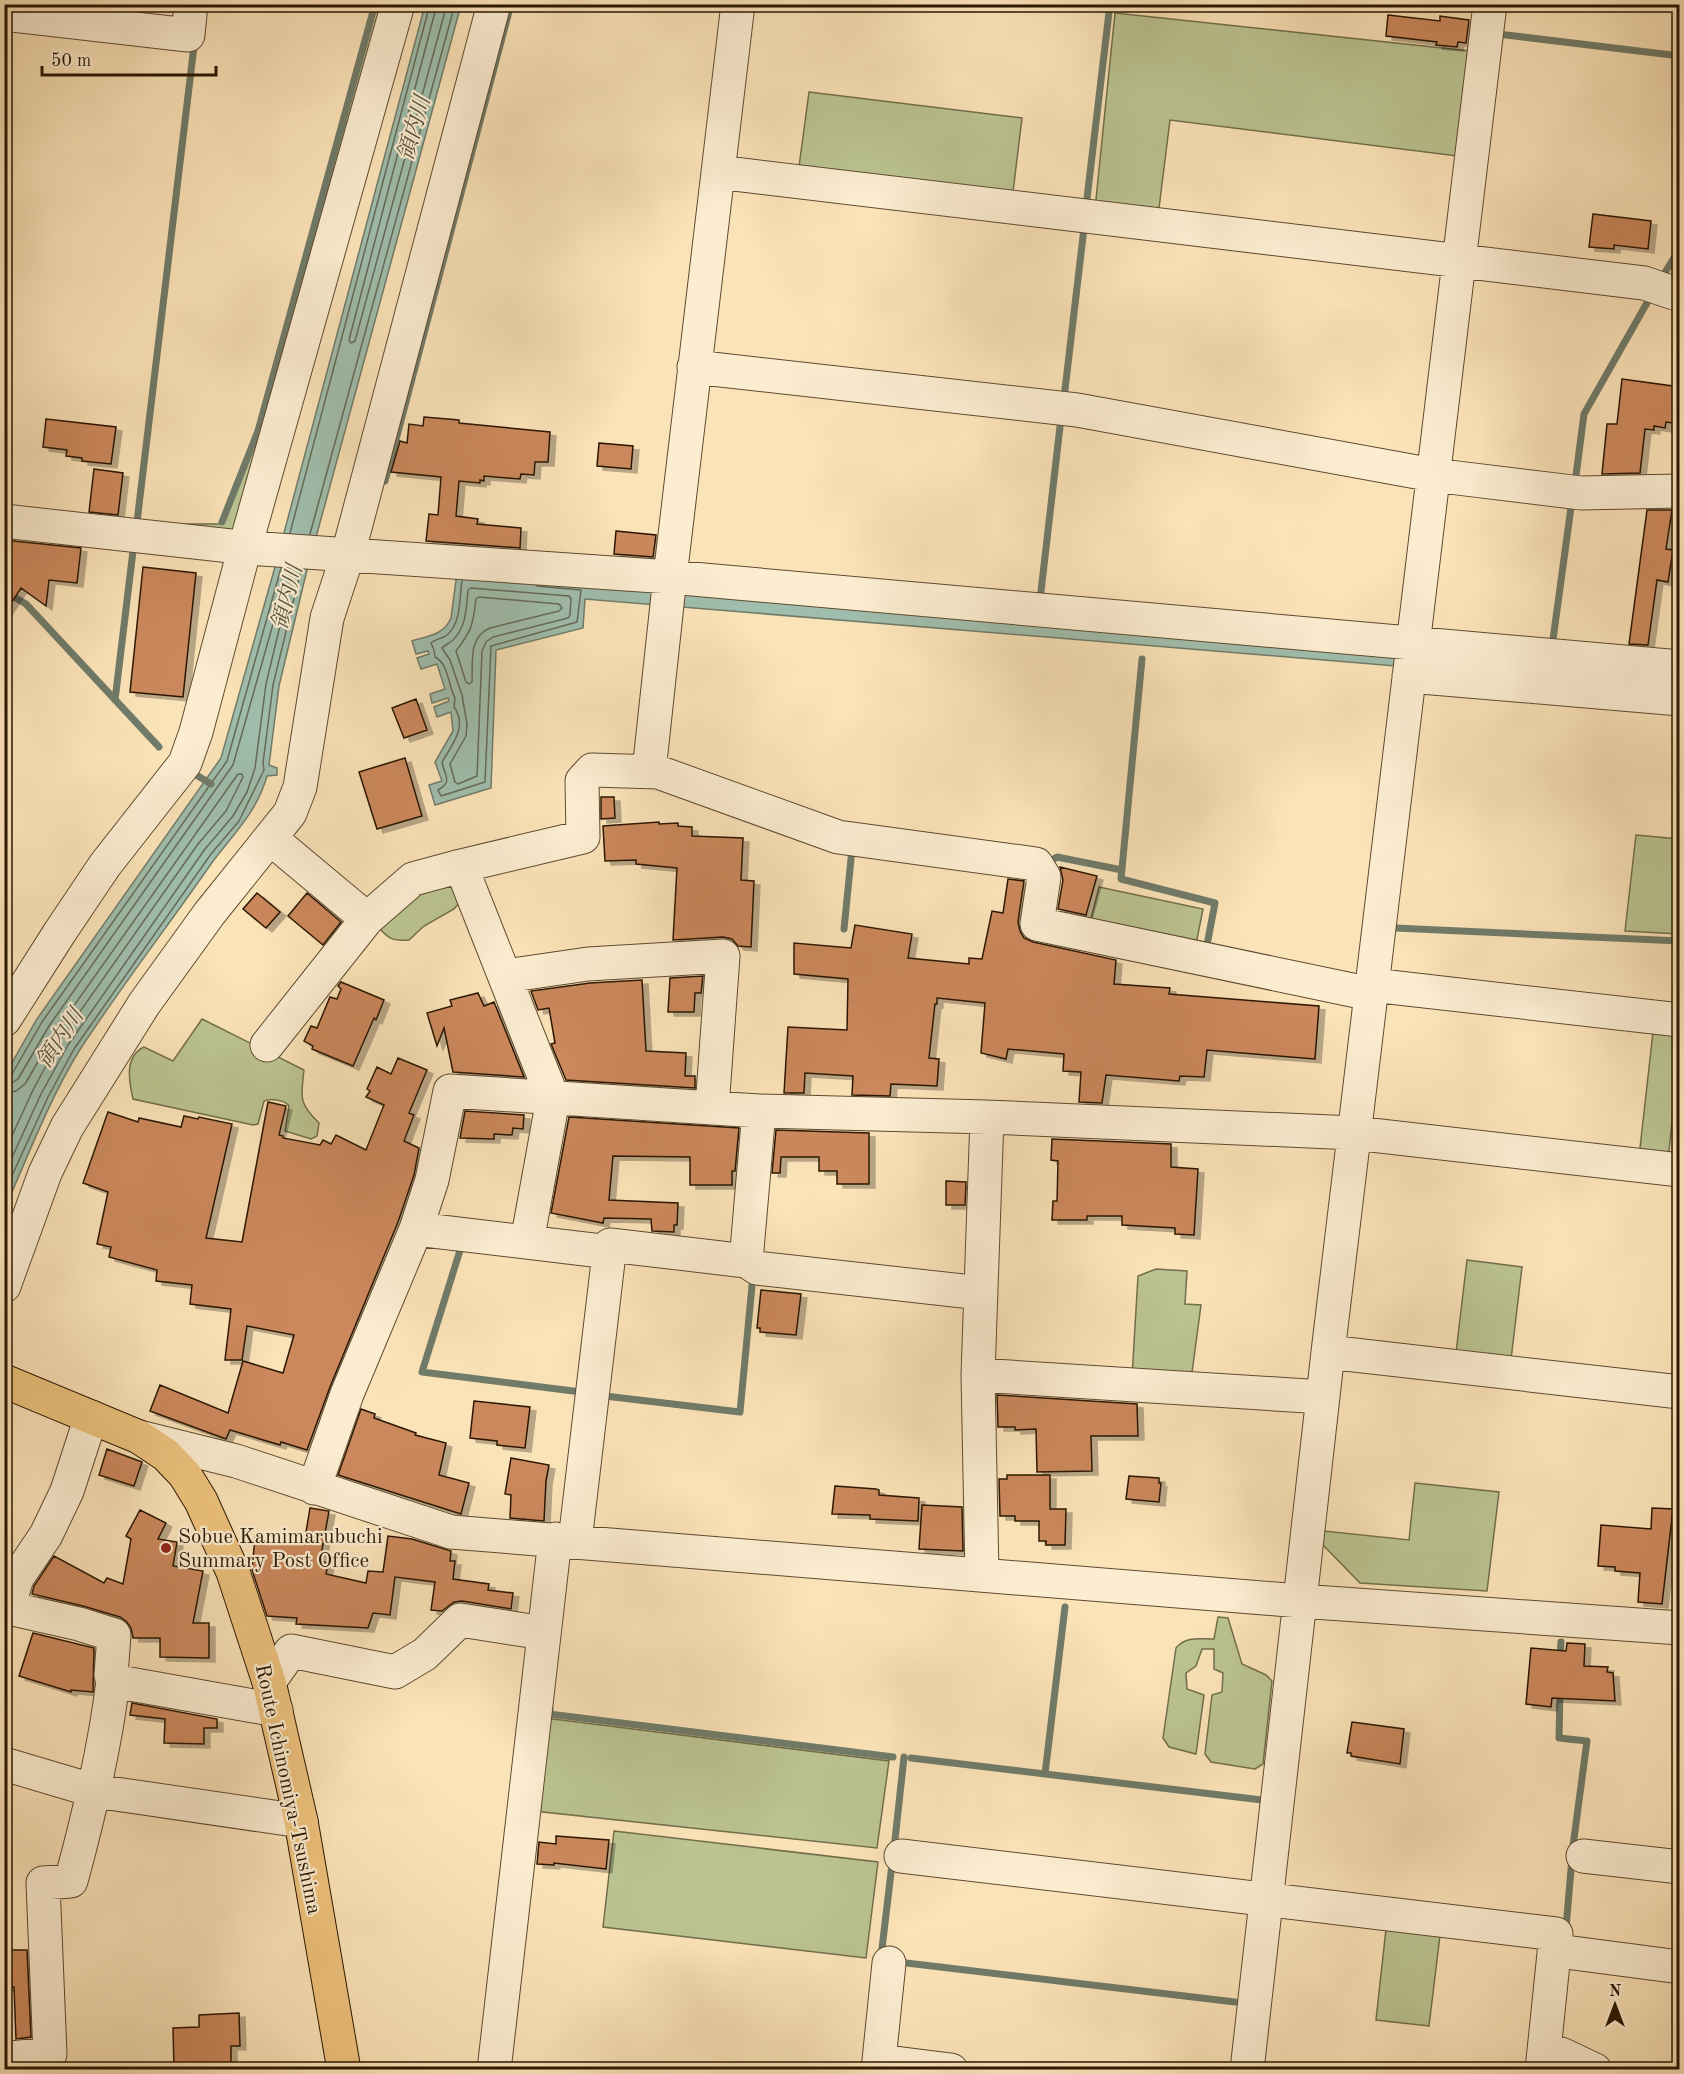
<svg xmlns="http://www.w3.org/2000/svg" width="1684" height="2074" viewBox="0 0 1684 2074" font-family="'Old Standard TT','Noto Serif JP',serif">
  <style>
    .green { fill: #bbc492; stroke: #726e4a; stroke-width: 1.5 }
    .water { fill: #9fbead; stroke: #707b69; stroke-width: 1.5 }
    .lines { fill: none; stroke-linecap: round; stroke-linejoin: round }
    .shore { stroke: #646a58; stroke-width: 1.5 }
    .stream { stroke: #707b69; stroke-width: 7 }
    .building { fill: #cb885b; stroke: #2a1702; stroke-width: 1.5; filter: url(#shadow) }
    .minor-casing { stroke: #5e4a30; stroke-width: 35 }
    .major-casing { stroke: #2a1702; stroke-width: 35 }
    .minor { stroke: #fcedd1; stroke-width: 33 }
    .major { stroke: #eec27c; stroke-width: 33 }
    .poi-dot { fill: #8f2418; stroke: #fcedd1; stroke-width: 2 }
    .labels { text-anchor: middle; stroke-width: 4.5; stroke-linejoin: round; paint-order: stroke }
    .poi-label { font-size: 21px; fill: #2a1702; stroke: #fcedd1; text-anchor: start }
    .street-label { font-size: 21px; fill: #2a1702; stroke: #fcedd1 }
    .water-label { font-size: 22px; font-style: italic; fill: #53513e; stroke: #fcedd1 }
  </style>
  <defs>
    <filter id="shadow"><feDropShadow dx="6" dy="4" stdDeviation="0" flood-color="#0004"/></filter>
  </defs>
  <rect width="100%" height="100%" fill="#fbe3b8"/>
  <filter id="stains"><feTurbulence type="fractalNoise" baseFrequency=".00333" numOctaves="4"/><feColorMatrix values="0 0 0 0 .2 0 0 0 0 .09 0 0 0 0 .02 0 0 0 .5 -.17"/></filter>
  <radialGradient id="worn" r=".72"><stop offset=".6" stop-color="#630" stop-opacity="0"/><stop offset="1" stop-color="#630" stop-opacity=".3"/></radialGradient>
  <path class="green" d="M376 5H389L234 536 167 524H223L260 431Z
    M1115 13 1470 51 1457 156 1170 120 1158 216 1095 209Z
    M809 92 1022 118 1012 200 798 174Z
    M1636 835 1679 839V934L1625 931Z
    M450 879 461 901 454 909 424 926 409 940C395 941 390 940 381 930L382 924 416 888Z
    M1099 887 1203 909 1195 949 1089 927Z
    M202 1019 304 1070C301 1097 298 1103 319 1123L317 1136 311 1139 285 1131 289 1106C285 1100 271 1098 264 1101L258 1124 253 1125 133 1099C129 1081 124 1057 144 1047L173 1061Z
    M1654 1023 1679 1026V1058L1668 1160 1639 1157Z
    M1467 1260 1522 1267 1510 1368 1455 1361Z
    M1156 1269 1187 1271 1185 1304 1201 1305 1191 1380 1132 1377 1138 1276Z
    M1415 1483 1499 1492 1487 1591 1360 1583 1323 1545 1324 1531 1409 1540Z
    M1218 1617 1228 1618 1242 1664 1266 1675 1272 1681 1263 1764 1255 1769 1211 1762 1205 1754 1212 1695 1222 1692 1223 1673 1214 1669V1649H1202L1196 1666 1186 1673 1187 1689 1204 1695 1196 1754 1169 1747 1163 1738 1176 1648C1186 1636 1199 1639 1214 1639Z
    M545 1718 889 1761 877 1848 534 1811Z
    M614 1831 878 1862 866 1958 603 1927Z
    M1387 1920 1441 1927 1429 2026 1376 2020Z"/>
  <path class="water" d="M425 5H461L306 574 279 686 269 765 277 768V775L267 776C256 814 233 834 211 864 168 926 120 988 79 1051 49 1100 28 1156 5 1208V1075L37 1019 221 758 273 574Z
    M457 573 1550 670 1396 666 585 599 583 628 496 650 491 788 435 805 429 785 442 781 435 762 453 731 451 712 437 717 434 707 449 701 448 698 432 703 430 694 445 689 437 664 421 669 417 658 429 654 428 651 416 654 412 641C428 636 444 635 451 618Z"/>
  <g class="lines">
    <path class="shore" d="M437 4 349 340 351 343 355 341 447 4
      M290 533 430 4
      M310 534 455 4
      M462 581C459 598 462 622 447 635 442 639 435 639 431 643L434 650 435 657C449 664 448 686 455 698L454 707C468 726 452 745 442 762 445 777 453 781 438 790L441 796 485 782 491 646 577 622 581 590 536 586
      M471 588 569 596 571 599 570 615 568 618 493 637 486 642 482 651 477 776 458 784 455 782 450 764 466 736 467 724 462 695 450 660 442 648C445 645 450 643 453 640 467 626 466 608 468 590Z
      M479 597 559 604 562 608 559 611 490 628C468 637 473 662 472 682L469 684 466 682 456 651C472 630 473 625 476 599Z
      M4 1077 12 1074 42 1022 227 761 281 568
      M4 1084 12 1083 18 1079 49 1026 233 765 279 603 283 602 285 605 266 684 255 768 247 792 233 816 205 849 68 1045 41 1094 4 1175
      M4 1094 16 1091 25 1084 56 1031 238 774H242L243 777 226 811 198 844 60 1040 33 1090 4 1153
      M4 1193 48 1097 74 1049 211 854 239 821 264 770 263 763 273 685 301 570"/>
    <path class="stream" d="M1498 34 1680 56
      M1086 207 1110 4
      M1661 279 1680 248
      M1064 398 1084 228
      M385 481 511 4
      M1575 483 1584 414 1652 294
      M137 522 194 46
      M222 522 258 431 375 4
      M7 593 26 604 159 747
      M1040 600 1061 418
      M1552 647 1572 500
      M1142 659 1121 879 1215 903 1206 950
      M115 700 133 551
      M193 773 211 784
      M1049 862 1057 857 1122 870
      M1395 928 1680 941
      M844 929 852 849
      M462 1244 422 1372 581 1392
      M605 1400V1396L740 1412 753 1275
      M1560 1658 1561 1642
      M1560 1690 1559 1738 1587 1741 1573 1846 1566 1928
      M550 1709 549 1714 893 1757
      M911 1758 1262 1800
      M1045 1774 1065 1607
      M894 1849 904 1757
      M881 1957 892 1864
      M898 1962 1235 2002"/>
  </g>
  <path class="building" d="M1388 15 1440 21V16L1469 20 1466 43 1458 42 1457 47 1436 45 1437 42 1386 36Z
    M1593 214 1651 221 1648 249 1614 245V249L1589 247Z
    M1622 379 1680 387V424L1666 422 1665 428 1654 426V430L1645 429 1640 473 1602 474 1607 424H1617Z
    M424 417 459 420V423L550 432 548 462H535L534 475 521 474 520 479 484 476V481L480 480V483L459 481 456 516 478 519 477 524 521 528 520 548 426 541 429 514 438 515 441 477 391 472 400 441 407 443 409 424 423 426Z
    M46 419 116 427 111 464 82 461V458L66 456 67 450 43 447Z
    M599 443 633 446 631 469 597 466Z
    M94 469 123 473 118 515 89 512Z
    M1647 510H1672L1666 549 1673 550 1668 582 1657 580 1648 645 1629 644Z
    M616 531 656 535 653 557 614 554Z
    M4 540 81 548 77 583 49 580 46 606 21 588 4 614Z
    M143 567 196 573 183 697 130 692Z
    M416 699 427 730 404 738 392 708Z
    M405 758 422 816 377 829 359 772Z
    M601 797H614L615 818 601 819Z
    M659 822V824L678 823V826L692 827V836L743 838 741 880 754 881 751 947 738 946 732 939 723 937 673 940 677 868 636 864V860L605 861 603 826Z
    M1060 867 1097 876 1086 915 1058 909 1063 880Z
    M1008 879 1024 881 1018 922 1020 931 1024 938 1033 942 1116 960 1114 984 1170 988 1169 994 1319 1006 1315 1059 1207 1050 1204 1077 1180 1076 1179 1081 1106 1075 1102 1103 1079 1102 1081 1072 1063 1071 1064 1054 1008 1049 1006 1059 981 1053 985 1003 937 998V1004H935L929 1058 939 1059 937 1086 891 1084 890 1096 852 1095 853 1076 805 1073 804 1093H784L788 1027 847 1030 848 979 794 974V943L851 948 855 925 912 934 908 958 969 964V958L982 959 992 911 1003 913Z
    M257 893 280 912 266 928 243 909Z
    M307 893 341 922 323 945 288 916Z
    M703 976 701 993H695L694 1012H668L670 978Z
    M642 980 646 1051 686 1053 685 1076H695V1088L566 1080 551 1044 555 1043 549 1008 538 1010 531 991 590 983Z
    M341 982 384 1000 376 1020 374 1018 353 1066 312 1049 313 1046 304 1041 311 1026 317 1028 330 997 337 999 341 989 338 986Z
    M478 993 484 1006 494 1002 524 1077 453 1072 444 1028 437 1046 427 1013 452 1006 450 1000Z
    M398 1058 427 1070 409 1113 414 1115 404 1141 419 1148 414 1175 398 1222 330 1387 307 1450 281 1442 280 1445 230 1430 226 1439 150 1411 160 1385 228 1413 243 1361 283 1373 294 1335 247 1326 242 1360H225L231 1309 190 1304 192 1285 156 1281 157 1270 109 1257 111 1247 97 1244 108 1192 83 1183 108 1112 138 1122 139 1118 181 1127 184 1116 198 1119 199 1117 232 1124 206 1238 242 1242 268 1102 286 1106 279 1135 283 1136V1138L320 1145 323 1140 331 1144 336 1135 366 1150 384 1105 366 1097 370 1091 367 1089 377 1067 391 1074Z
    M465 1111 524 1115 523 1129 513 1128 512 1135 494 1134V1139L460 1138Z
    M569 1117 739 1128 735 1171H732V1185H690V1157L613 1156 609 1200 678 1203 677 1225H674V1232L652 1231 651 1219 604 1218 603 1223 551 1213Z
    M776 1130 869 1133V1184H837V1171H819V1157H781L780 1173H772Z
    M1052 1139 1171 1144V1167L1198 1169 1194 1235 1175 1234V1228L1122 1225V1216H1087V1220H1052L1053 1201H1057L1058 1161 1051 1160Z
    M946 1181 966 1182 965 1205H946Z
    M761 1290 801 1294 796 1335 760 1332V1328H757Z
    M997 1395 1137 1404 1138 1436H1091L1092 1471 1037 1472 1036 1429 1015 1430V1427H998Z
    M474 1401 530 1407 525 1448 497 1445V1441L470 1438Z
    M361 1409 375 1414 374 1418 416 1433 415 1435 446 1443 439 1475 469 1483 461 1514 338 1475Z
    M107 1449 142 1462 134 1486 99 1475Z
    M511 1458 549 1465 546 1481 544 1521 510 1518 511 1495 505 1494Z
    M1007 1475H1050V1509H1066L1065 1545H1046V1541H1039V1521H1015V1516H1000L999 1479H1007Z
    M1129 1476 1159 1478V1483H1161L1159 1502 1126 1499Z
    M835 1486 876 1489 879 1490V1495L919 1498 918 1521 870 1519V1515L832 1514Z
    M922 1505 962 1507 963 1551 919 1549Z
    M310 1508 329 1511 320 1561 328 1563 326 1574 366 1583 368 1571 383 1572 388 1536 412 1539 451 1551 450 1561H455L453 1579 489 1584 488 1590 513 1593 511 1609 462 1601 454 1602 442 1611 431 1610 435 1582 395 1577 390 1615 373 1613 368 1628 296 1624 297 1618 267 1616 252 1570 255 1537 304 1544Z
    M1652 1508 1673 1509 1662 1604 1638 1602 1640 1573 1615 1571V1567L1598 1566 1601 1525 1651 1529Z
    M140 1510 166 1523 158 1539 177 1542 173 1566 203 1571 193 1623H209V1658L160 1657V1638H133L131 1628 126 1621 120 1617 83 1606 32 1594 34 1586 54 1556 104 1583 107 1578 123 1584 131 1539 126 1536Z
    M33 1633 94 1648 93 1692 71 1690V1692L19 1676Z
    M1567 1643 1585 1644 1584 1666 1608 1667 1607 1672 1613 1673 1615 1701 1552 1698 1551 1707 1526 1704 1531 1648 1566 1651Z
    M132 1703 217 1719V1728H204V1744L164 1743 165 1719 130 1715Z
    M1352 1722 1404 1729 1400 1764 1351 1756V1753H1347Z
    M556 1836 609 1840 606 1869 554 1863V1865L537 1864 539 1842 556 1844Z
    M4 1950H27L31 2037 16 2039 14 1987H4Z
    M239 2013 240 2046H231V2070H174L173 2028 199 2027V2015Z"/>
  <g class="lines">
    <g class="minor-casing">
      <path id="minor" d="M4 14 188 35 191 4
        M718 172 1644 283 1680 295
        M694 367 1077 410 1433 475 1581 493 1680 491
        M4 521 249 548 670 577 1680 667
        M1409 676 1680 699
        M649 771 670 577 738 4
        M270 838 367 919
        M461 866 583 837 582 781 592 770 658 772 838 837 1036 864 1044 877 1037 924 1371 994
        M505 976 588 964 723 956 712 1108
        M1372 985 1680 1020
        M4 1020 60 932 105 865 185 763 196 732 245 547 398 4
        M267 1045 367 919 413 879 461 866 553 1099 527 1242
        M416 1229 610 1252
        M746 1261 757 1268 981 1293
        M4 1286 45 1173 67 1127 144 1004 209 914 290 813 300 787 327 618 348 554 494 4
        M1328 1352 1680 1392
        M978 1375 1323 1397
        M91 1417 67 1491 46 1535 17 1578 8 1608 79 1624 114 1635 111 1675 113 1681
        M139 1437 236 1461 451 1532 1300 1601 1680 1628
        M314 1488 347 1394 416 1229 432 1180 450 1091 759 1111 987 1117 1354 1133 1680 1170
        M575 1541 610 1245 746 1261 759 1111
        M982 1575 978 1375 987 1117
        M269 1682 291 1651 395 1672 425 1654 460 1620 544 1633
        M4 1764 95 1791 301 1821
        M901 1856 1556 1934 1542 2070
        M1583 1856 1680 1867
        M1573 1953 1680 1967
        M1561 2054 1595 2070
        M879 2061 951 2070
        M4 2064 11 2058 50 2054 43 1883 71 1881C89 1815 105 1749 113 1681L276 1710
        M494 2070 555 1539
        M878 2070 889 1963
        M1247 2070 1328 1352 1490 4"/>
    </g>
    <g class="major-casing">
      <path id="major" d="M4 1381 139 1437 166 1455 185 1475 201 1501 233 1572 269 1682 301 1821 344 2070"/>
    </g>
    <use href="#minor" class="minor"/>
    <use href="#major" class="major"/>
  </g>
  <circle class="poi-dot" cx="166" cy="1548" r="6"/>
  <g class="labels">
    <g class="poi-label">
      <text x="178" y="1543">Sobue Kamimarubuchi<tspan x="178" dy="24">Summary Post Office</tspan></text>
    </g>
    <g class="street-label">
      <text transform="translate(289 1789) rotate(78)" y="7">Route Ichinomiya-Tsushima</text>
    </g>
    <g class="water-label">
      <text transform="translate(413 128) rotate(-74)" y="8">領内川</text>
      <text transform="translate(286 597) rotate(-76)" y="8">領内川</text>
      <text transform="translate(59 1038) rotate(-56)" y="8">領内川</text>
    </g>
  </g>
  <rect width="1684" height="2074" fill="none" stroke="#fbe3b8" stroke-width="24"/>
  <rect x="6" y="6" width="1672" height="2062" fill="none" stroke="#2a1702" stroke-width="3"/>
  <rect x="12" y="12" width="1660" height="2050" fill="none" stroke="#2a1702" stroke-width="1.5"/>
  <g transform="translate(1615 2005)" stroke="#fcedd1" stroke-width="4.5" paint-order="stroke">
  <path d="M0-4.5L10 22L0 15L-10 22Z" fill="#2a1702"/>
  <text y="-9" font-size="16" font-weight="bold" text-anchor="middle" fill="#2a1702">N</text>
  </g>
  <path d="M42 66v9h174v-9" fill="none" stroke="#2a1702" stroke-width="3"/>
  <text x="51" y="66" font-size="18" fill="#2a1702" stroke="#fcedd1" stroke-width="4.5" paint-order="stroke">50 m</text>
  <rect width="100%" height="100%" filter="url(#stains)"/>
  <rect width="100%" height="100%" fill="url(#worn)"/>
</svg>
